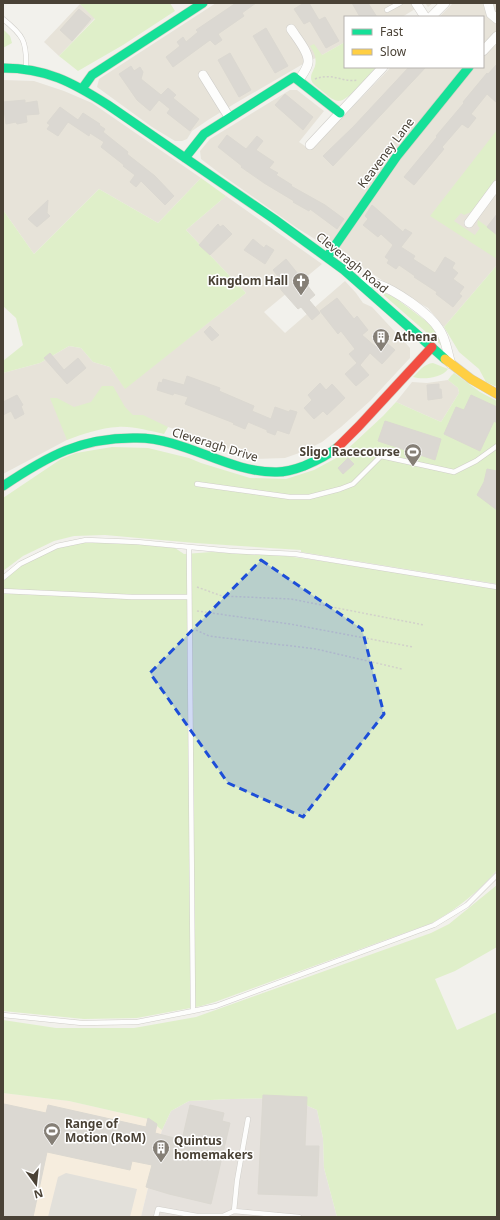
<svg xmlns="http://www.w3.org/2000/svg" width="500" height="1220" viewBox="0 0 500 1220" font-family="'Noto Sans',sans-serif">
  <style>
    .residential { fill: #e7e3d9 }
    .commercial { fill: #f6edde }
    .industrial { fill: #e6e2dd }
    .green { fill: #dfefc9 }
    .parking { fill: #e2e0da }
    .building { fill: #dbd8d2; stroke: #dbd8d1 }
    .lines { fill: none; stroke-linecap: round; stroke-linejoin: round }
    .lane-casing { stroke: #d0cec9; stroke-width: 5.5 }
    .street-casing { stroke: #d0cec9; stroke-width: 10 }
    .fast-casing { stroke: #d2cec2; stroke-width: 10 }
    .slow-casing { stroke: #d2cec2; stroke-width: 10 }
    .jam-casing { stroke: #d2cec2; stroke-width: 10 }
    .path { stroke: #d2d1ca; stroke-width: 1.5; stroke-dasharray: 2 2; stroke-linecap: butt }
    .lane { stroke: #fdfdfc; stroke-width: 4.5 }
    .street { stroke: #fdfdfc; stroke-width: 9 }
    .fast { stroke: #16e098; stroke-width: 9 }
    .slow { stroke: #ffcf43; stroke-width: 9 }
    .jam { stroke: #f24e42; stroke-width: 9 }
    .marked { fill: #1d4ed8; fill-opacity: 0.2; stroke: #1d4ed8; stroke-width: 3; stroke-dasharray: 8 5; stroke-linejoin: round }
    .labels { text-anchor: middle; stroke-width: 3; stroke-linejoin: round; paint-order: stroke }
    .street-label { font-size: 12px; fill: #4a4236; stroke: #fff }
    .poi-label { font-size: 12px; font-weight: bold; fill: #4a4236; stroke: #fff; text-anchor: start }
  </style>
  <rect width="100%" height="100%" fill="#f2f1ec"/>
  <path class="residential" d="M216 3H433L428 7 425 3 402 17H345V42L322 55 303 64 234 104 208 120 192 131 187 139 182 141H175L152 127 97 87 99 79Z
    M453 3H497V265L444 327 428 308 395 289 342 253 318 241 297 228 222 175 201 159 200 151 210 139 290 90H297L324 111 299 142 311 150 391 67H483V17H439Z
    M80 4 95 18 59 56 44 42Z
    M3 80 34 81 64 91 92 103 201 178 158 223 99 189 34 254 3 210Z
    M226 196 322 264 264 312 285 333 345 281 356 293 363 303 372 307 410 348V358L370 401 341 427 322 442 302 452 285 458 254 459 197 436 168 427 126 422 95 425 3 474V373L40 363 69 346 81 348 93 362 110 367 125 388 246 293 186 230Z
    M448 380 458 388 459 393 441 422 396 402 412 382 427 383Z"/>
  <path class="commercial" d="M3 1093 69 1101 148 1119 162 1130 141 1217H3Z"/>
  <path class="industrial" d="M290 1098 317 1110 323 1138 324 1168 337 1217H141L162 1130 171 1111 189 1101 232 1099Z"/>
  <path class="green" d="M82 3H170L175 11 123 45 78 71 59 56 95 19 80 4Z
    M3 29 10 36 12 43 3 48Z
    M345 42V67H376C369 75 348 102 338 101 332 100 327 95 322 91 318 87 311 84 311 78 311 73 314 70 315 66 317 58 314 52 310 46L314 44 322 55Z
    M497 130V177L471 212 464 215 461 213 454 221 475 235 480 228C477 226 477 224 478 220L497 234V259L430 216Z
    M201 178 226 196 186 230 246 293 125 389 110 367 93 362 81 348 69 346 40 363 3 373V361L23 345 16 318 3 306V210L34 254 99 189 158 223Z
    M497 265V387L486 382 479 369 459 352 444 327Z
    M378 290 394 297 434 327 443 347Z
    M433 363 448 369C442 378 423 380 413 377 420 370 424 364 433 363Z
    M454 373 480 392 497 401V584L301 552V550L195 543 105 535 74 536 54 541 23 556 3 571V498L61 459 76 453 112 447 148 448 189 458 201 463 250 478 286 479 314 470 340 456 383 416 396 402 441 422 459 393 458 388 448 380 451 376Z
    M102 386H113L125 407 133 415H143L168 427 164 434C149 431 133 426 118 427 100 428 83 434 67 440L50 398H57L74 407 91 402Z
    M86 542 137 544 175 548 184 554 212 552 286 556 365 567 497 589V870C477 893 458 908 432 923L215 1002 201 1006 137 1018 84 1019 3 1011V580L23 564 58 548Z
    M497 885V947L455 971 435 979 457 1030 497 1012V1217H337L324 1168 323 1138 317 1110 290 1098 232 1099 189 1101 171 1111 162 1130 148 1119 69 1101 3 1093V1020L56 1028H134L196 1017 431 933 449 924Z"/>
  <path class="parking" d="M66 1173 137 1189 130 1217H48L58 1177Z"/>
  <path class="building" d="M236 3H256L242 13 244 16 218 34 222 40 215 45 210 40 173 67 166 57 180 46 177 42 183 37 186 42 198 32 196 30Z
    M304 3H309L319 20 325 17 339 41 326 48 310 21 304 24 294 9Z
    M352 3H368L377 17H360Z
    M79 9 91 19 72 41 60 30Z
    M266 28 288 66 275 73 253 36Z
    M230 53 251 90 239 97 218 60Z
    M497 64V103L487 94 471 114 476 118 468 128 462 124 442 147 444 149 414 185 404 177 437 137 436 136 464 103 463 102 487 73 488 74Z
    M131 66 134 71 140 67 143 72 141 79 161 95 168 88 176 95 173 98 199 119 190 131 167 113 170 109 159 100 150 111 137 100 119 74Z
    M409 67H426L333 166 323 156 354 126Z
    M285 94 313 117 303 130 275 105Z
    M25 100V103L37 101 39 114 26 115 27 122 17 124 16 122 6 124 3 102Z
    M60 107 78 120 83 113 100 124 99 125 105 129 103 132 128 152 127 154 155 176 174 196 165 205 141 181 136 187 130 182 135 175 123 166 124 165 101 147 104 142 90 133 89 136 68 122 58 136 47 129 50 125 47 123Z
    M227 135 246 149 257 136 263 141 256 150 274 162 269 168 278 173 276 175 292 185 291 186 325 205 344 219 337 229 310 209 309 211 293 202 294 201 264 183 241 167 242 166 218 147Z
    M48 200 47 213 50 216 37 227 28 219Z
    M372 205 403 232 405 229 412 233 401 247 415 256 413 259 435 273 445 257 455 263 452 268 458 273 453 279 464 287 459 294 462 296 453 307 436 294 437 292 414 277 415 276 399 265 396 269 387 263 389 260 385 257 393 245 381 234 378 237 363 225 368 219 365 216Z
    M497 214V235L487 227Z
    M218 224 220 227 223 225 232 234 210 255 199 245Z
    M253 239 264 248 266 245 274 250 265 264 244 250Z
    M286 259 315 295 309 300 320 313 312 320 301 307 298 309 282 291 280 288 284 284 273 270Z
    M337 298 354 319 357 316 368 330 362 335 376 347 382 339 395 350 382 364 370 353 360 365 369 375 356 386 345 374 357 363 349 354 355 349 341 331 338 334 320 311Z
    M210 326 219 335 212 341 204 332Z
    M50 353 64 370 78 358 86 368 67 384 44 358Z
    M187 376 220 388 219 391 254 406 252 411 271 419 275 407 289 412 290 410 297 412 289 434 277 430 275 435 267 432V430L248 422 245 429 233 424 234 423 185 404 188 397 174 393 173 395 157 390 159 382 162 383 163 379 184 385Z
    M320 383 326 390 332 384 345 398 327 415 323 411 314 419 304 408 312 400 308 395Z
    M439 384V389H441L442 398 428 400 427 385Z
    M17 395 23 405 21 406 24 414 15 419 11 411 3 415V402Z
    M471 395 497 407V423L494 421 480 451 444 434 456 407 464 410Z
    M385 421 441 439 435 460 378 441Z
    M348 458 354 464 343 474 338 468Z
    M487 469 497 471V510L477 495 484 482Z
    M263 1095 307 1097 305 1146H319L317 1196 258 1194Z
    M4 1104 46 1113 48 1105 146 1127 148 1118 157 1124 155 1133 182 1140 190 1105 224 1113 222 1121 230 1123 211 1204 169 1194 146 1187 152 1165 132 1161 130 1170 47 1152 33 1217H3V1110Z"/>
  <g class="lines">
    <g class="lane-casing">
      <path id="lane" d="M387 10 400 3
        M3 19C23 35 27 41 26 68
        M197 484 290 497H309L340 489 353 484 381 456 454 472 476 461 497 446
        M189 547 193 1011
        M3 578 20 564 57 546 86 540 137 542 232 551 295 554 497 587
        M3 591 132 597H189
        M3 1015 82 1023 137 1022 193 1011 216 1006 434 925 467 905 497 875
        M234 1211 237 1181 248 1119
        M277 1215 299 1217
        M156 1217 158 1209 197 1216H223L234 1211 277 1215V1217"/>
    </g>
    <g class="street-casing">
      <path id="street" d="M416 3 425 17
        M488 3 491 14 497 19
        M431 17 445 3
        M291 29C296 37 310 53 308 63 307 69 302 75 299 80
        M483 51 497 36
        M203 75 229 117
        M310 145 383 67
        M469 223 497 185
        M359 282C365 282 371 282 377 284 395 290 429 313 439 329 446 338 447 352 451 364"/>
    </g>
    <g class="fast-casing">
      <path id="fast" d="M3 68C46 68 72 82 108 105L274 219 344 270 445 359
        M82 89 92 75 203 3
        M185 158 204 134 294 77 340 113
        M327 257 397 156 469 67
        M3 486C48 456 81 437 137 438 186 438 228 473 277 472 286 472 296 469 304 466 316 461 328 455 338 447"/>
    </g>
    <g class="slow-casing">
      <path id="slow" d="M445 359 471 379 497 394"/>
    </g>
    <g class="jam-casing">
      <path id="jam" d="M338 447 359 426 432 347"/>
    </g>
    <path class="path" d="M315 79C333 72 342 83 358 80
      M197 587 222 596 291 599 424 625
      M197 611 290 624 413 647
      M196 630 209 636 316 649 402 669"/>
    <use href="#lane" class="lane"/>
    <use href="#street" class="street"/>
    <use href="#fast" class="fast"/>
    <use href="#slow" class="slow"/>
    <use href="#jam" class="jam"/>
  </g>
  <path class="marked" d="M261 560 362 629 384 714 303 817 228 783 150 673Z"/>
  <defs>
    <g id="church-pin" transform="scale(0.9)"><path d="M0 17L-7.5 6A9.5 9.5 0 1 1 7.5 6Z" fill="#857f76" stroke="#fff"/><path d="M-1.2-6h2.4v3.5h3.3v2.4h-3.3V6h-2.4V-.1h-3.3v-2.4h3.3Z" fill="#fff"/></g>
    <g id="building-pin" transform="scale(0.9)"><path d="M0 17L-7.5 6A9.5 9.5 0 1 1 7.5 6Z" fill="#857f76" stroke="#fff"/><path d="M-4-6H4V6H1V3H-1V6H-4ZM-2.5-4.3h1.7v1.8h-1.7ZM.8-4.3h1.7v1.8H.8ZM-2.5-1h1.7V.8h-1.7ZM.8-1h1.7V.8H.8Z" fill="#fff"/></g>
    <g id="stadium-pin" transform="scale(0.9)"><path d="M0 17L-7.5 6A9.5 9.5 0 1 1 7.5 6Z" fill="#857f76" stroke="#fff"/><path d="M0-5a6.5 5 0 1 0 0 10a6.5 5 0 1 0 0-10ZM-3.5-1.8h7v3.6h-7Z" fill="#fff"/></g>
  </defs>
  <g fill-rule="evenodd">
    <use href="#church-pin" x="301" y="281"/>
    <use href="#building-pin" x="381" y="337"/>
    <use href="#stadium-pin" x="413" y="452"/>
    <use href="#stadium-pin" x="52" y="1131"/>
    <use href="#building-pin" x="161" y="1148"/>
  </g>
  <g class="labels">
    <g class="street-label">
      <text transform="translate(386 153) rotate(-53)" y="4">Keaveney Lane</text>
      <text transform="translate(352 263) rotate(39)" y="4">Cleveragh Road</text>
      <text transform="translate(215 445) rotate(17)" y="4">Cleveragh Drive</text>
    </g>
    <g class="poi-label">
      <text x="288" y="285" text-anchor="end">Kingdom Hall</text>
      <text x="394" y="341">Athena</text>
      <text x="400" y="456" text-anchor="end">Sligo Racecourse</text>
      <text x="65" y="1128">Range of<tspan x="65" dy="14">Motion (RoM)</tspan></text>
      <text x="174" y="1145">Quintus<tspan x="174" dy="14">homemakers</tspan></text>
    </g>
  </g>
  <rect width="500" height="1220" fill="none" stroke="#4a4236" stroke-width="8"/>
  <rect x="344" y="16" width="140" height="52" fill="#ffffff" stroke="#b7b3af"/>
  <rect x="352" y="29" width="20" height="6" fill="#16e098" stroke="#b7b3af"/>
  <text x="380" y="36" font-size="12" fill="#4a4236">Fast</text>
  <rect x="352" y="49" width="20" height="6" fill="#ffcf43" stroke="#b7b3af"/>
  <text x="380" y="56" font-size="12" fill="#4a4236">Slow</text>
  <g transform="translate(36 1184) rotate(165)" stroke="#ffffff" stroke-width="3" paint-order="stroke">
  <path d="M0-3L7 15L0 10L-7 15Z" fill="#4a4236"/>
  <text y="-6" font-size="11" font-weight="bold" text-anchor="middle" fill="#4a4236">N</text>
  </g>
</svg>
